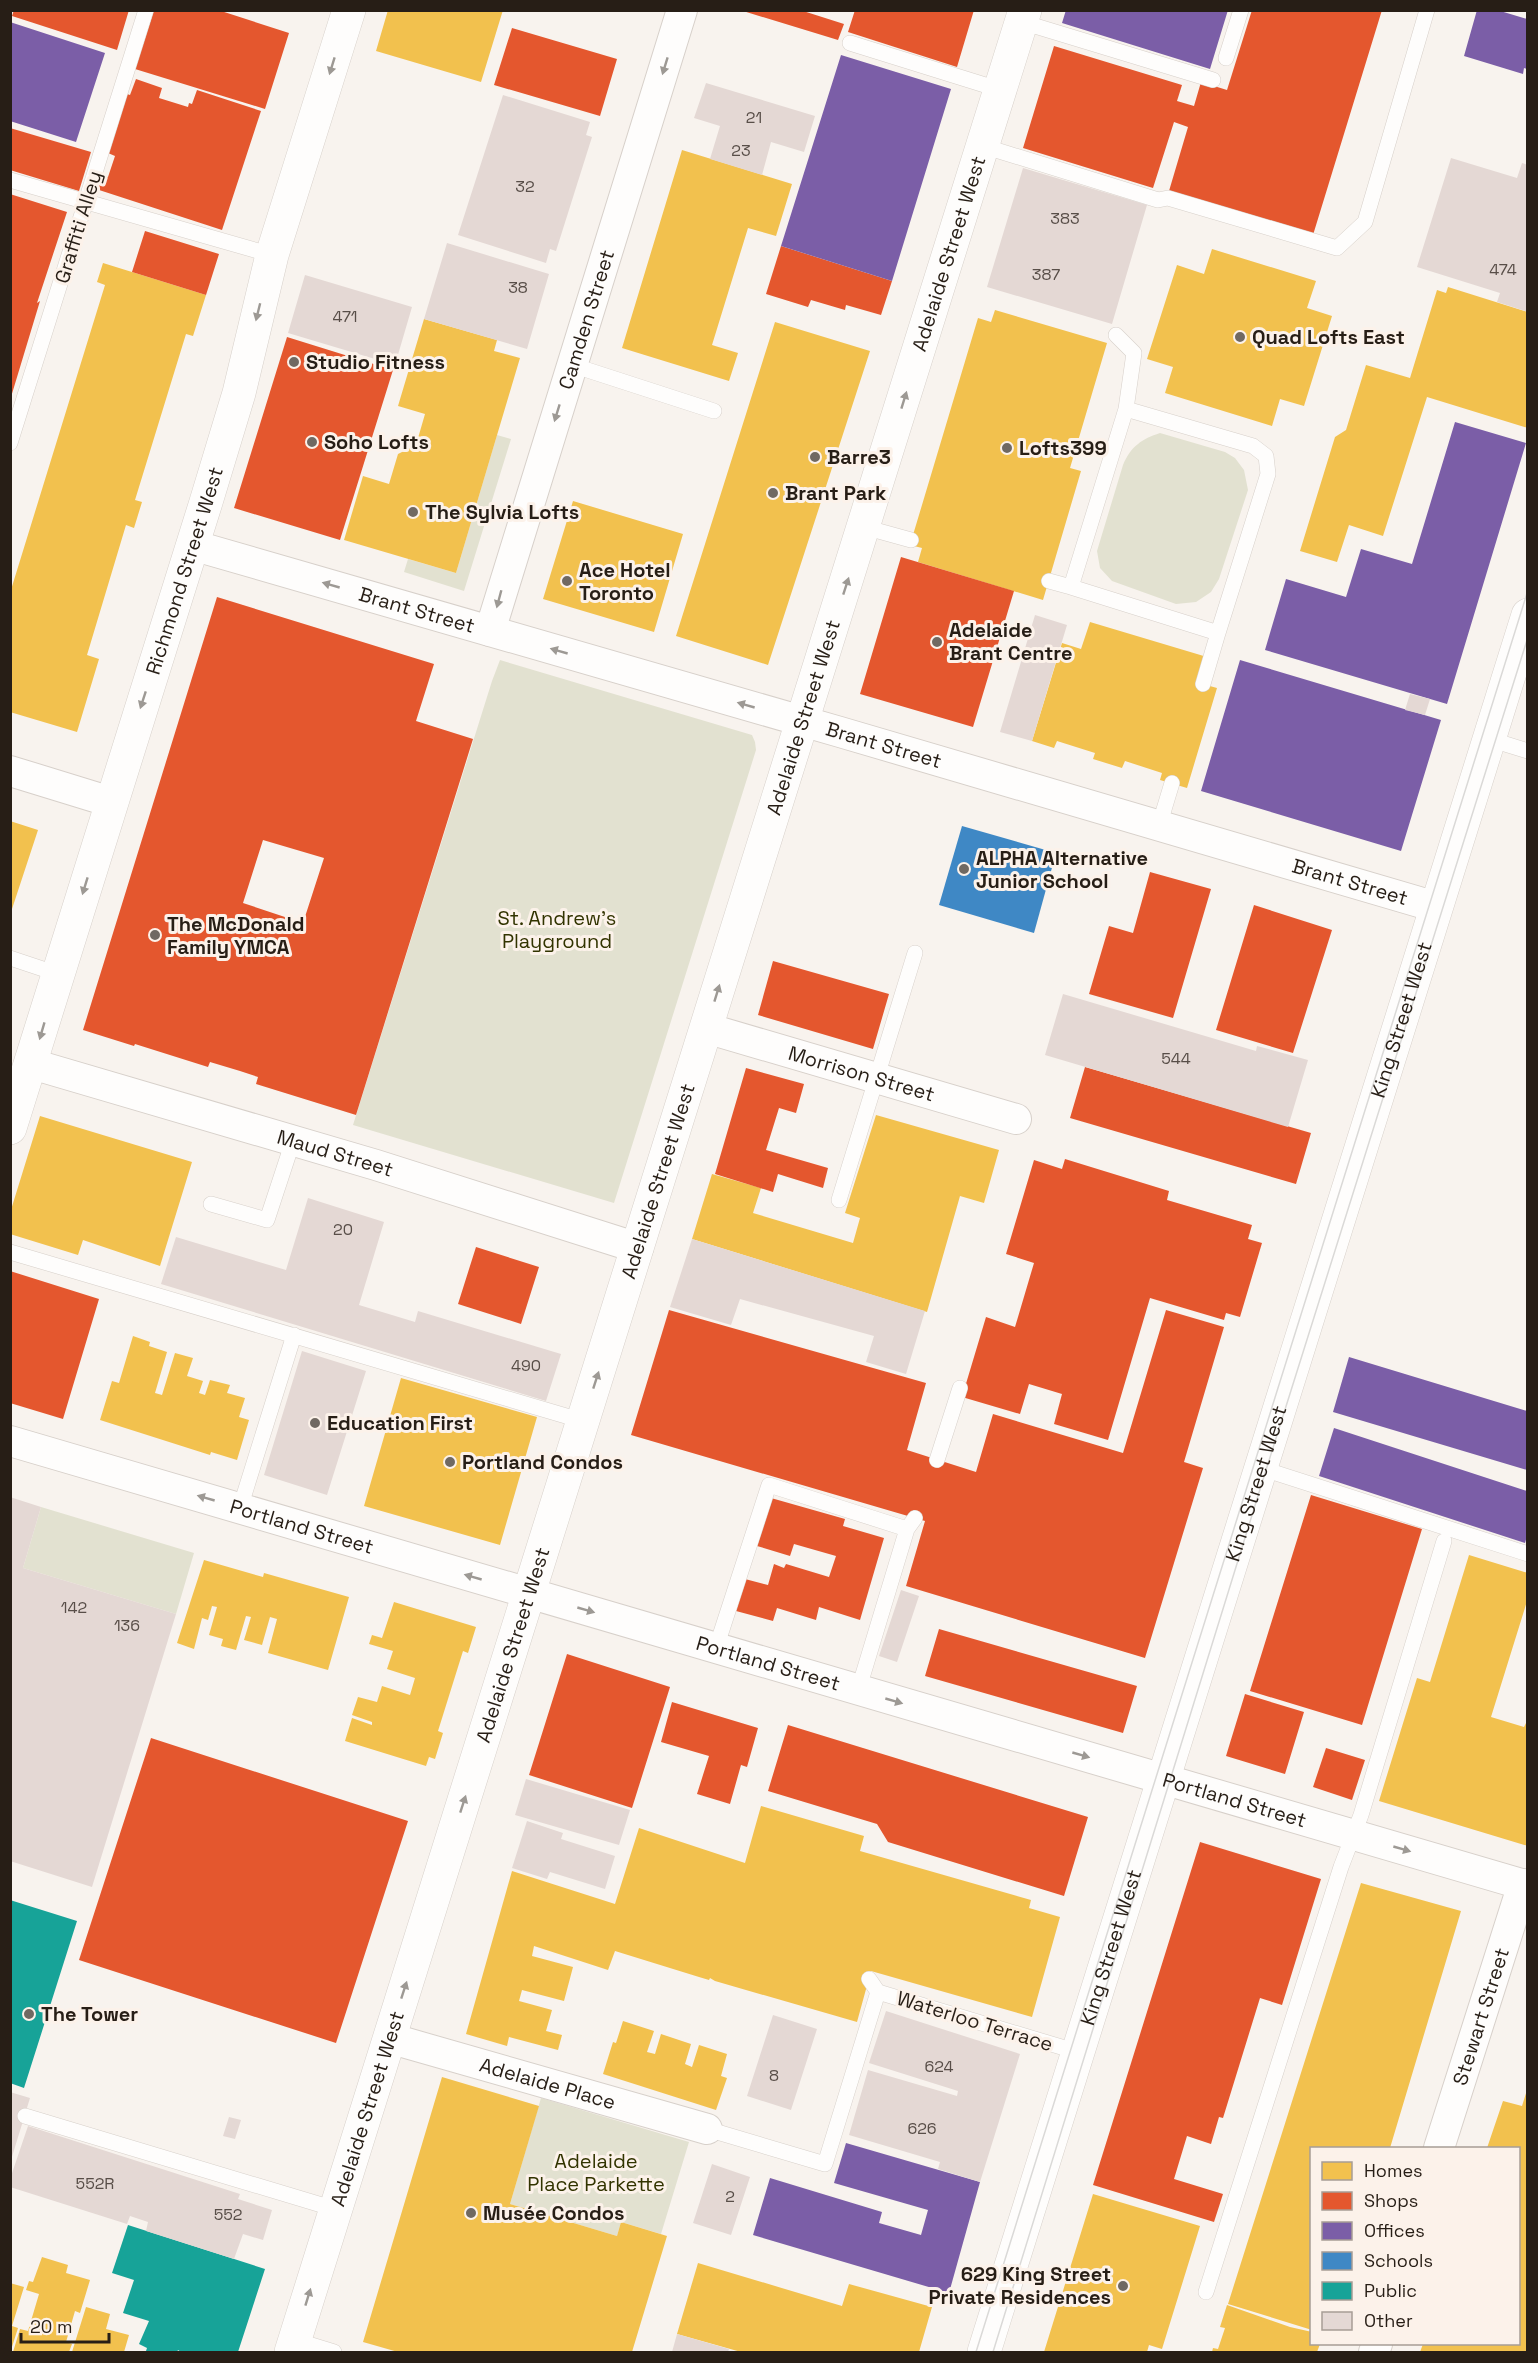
<svg xmlns="http://www.w3.org/2000/svg" width="1538" height="2363" viewBox="0 0 1538 2363" font-family="'Space Grotesk',sans-serif">
  <style>
    .green { fill: #e2e1d0 }
    .homes { fill: #f2c14e }
    .shops { fill: #e4572e; fill-rule: evenodd }
    .offices { fill: #7b5ea7 }
    .schools { fill: #3f88c5 }
    .public { fill: #17a398 }
    .building { fill: #e4d8d4 }
    .lines { fill: none; stroke-linecap: round; stroke-linejoin: round }
    .service-casing { stroke: #d7d0ca; stroke-width: 16 }
    .minor-casing { stroke: #d7d0ca; stroke-width: 32 }
    .secondary-casing { stroke: #d7d0ca; stroke-width: 34 }
    .service { stroke: #fefdfc; stroke-width: 15 }
    .minor { stroke: #fefdfc; stroke-width: 30 }
    .secondary { stroke: #fefdfc; stroke-width: 33 }
    .tram { stroke: #dad9d7; stroke-width: 1.5 }
    .oneway { fill: #9d9994 }
    .poi-dot { fill: #706962; stroke: #fcf2ea; stroke-width: 2 }
    .labels { text-anchor: middle; stroke-width: 6; stroke-linejoin: round; paint-order: stroke }
    .number-label { font-size: 16px; fill: #584e48 }
    .street-label { font-size: 20px; fill: #271e16; stroke: #fcf2ea }
    .poi-label { font-size: 20px; font-weight: bold; fill: #271e16; stroke: #fcf2ea; text-anchor: start }
    .park-label { font-size: 20px; fill: #323400; stroke: #fcf2ea }
  </style>
  <rect width="100%" height="100%" fill="#f8f3ee"/>
  <path class="green" d="M1160 433 1225 452 1235 458 1244 470 1248 490 1219 579 1211 592 1196 602 1176 604 1112 581 1100 568 1097 551 1123 465C1131 446 1142 439 1160 433Z
    M497 435 511 439 464 591 404 572 408 559 456 573Z
    M500 660 752 735 755 742 756 750 614 1203 353 1125 492 681Z
    M41 1507 194 1553 176 1614 23 1568Z
    M541 2098 689 2142 661 2234 621 2222 617 2236 510 2204Z"/>
  <path class="homes" d="M388 10H503L481 82 376 51Z
    M682 150 792 184 776 236 748 228 712 345 738 353 729 381 622 348Z
    M1212 249 1316 281 1307 308 1332 316 1304 406 1280 399 1272 426 1165 393 1173 367 1147 359 1177 265 1204 274Z
    M103 263 206 295 193 336 186 334 135 500 142 502 134 528 126 525 87 655 99 659 77 732 10 712V593L105 285 97 282Z
    M1448 287 1528 312V428L1427 397 1383 536 1349 525 1337 562 1300 551 1335 437 1346 430 1366 365 1410 378 1437 290 1446 293Z
    M995 310 1107 343 1070 468 1081 471 1043 600 918 562 922 548 910 545 978 318 991 322Z
    M424 319 497 340 494 351 520 358 456 573 344 540 363 476 389 484 398 454 416 445 425 414 398 406Z
    M775 322 870 351 768 665 676 636Z
    M573 501 683 534 654 632 543 599Z
    M1090 622 1207 657 1199 683 1217 688 1187 788 1160 780 1162 773 1125 761 1122 768 1093 759 1095 753 1057 741 1054 748 1032 741 1062 643 1081 649Z
    M10 821 38 830 11 912 10 911Z
    M876 1115 999 1150 984 1203 960 1196 927 1312 692 1239 712 1174 761 1188 753 1213 853 1243 860 1218 845 1213Z
    M40 1116 192 1162 160 1266 83 1240 78 1255 10 1234V1213Z
    M133 1336 150 1342 149 1346 167 1352 155 1393 162 1395 175 1353 193 1358 187 1376 203 1381 199 1393 205 1395 210 1380 230 1385 227 1393 245 1398 239 1417 249 1420 237 1460 211 1452 210 1455 100 1420 112 1381 119 1383Z
    M401 1378 537 1417 500 1545 364 1506Z
    M1469 1555 1528 1573V1598L1491 1717 1524 1727 1528 1719V1846L1379 1801 1417 1678 1430 1682Z
    M204 1560 263 1577 264 1573 349 1597 328 1670 268 1653 277 1619 270 1617 262 1645 244 1640 251 1617 246 1616 236 1650 221 1646 223 1639 209 1635 217 1607 212 1606 208 1620 202 1618 194 1649 177 1643Z
    M394 1602 476 1627 468 1653 463 1651 438 1731 443 1733 435 1759 429 1757 426 1766 345 1741 352 1718 372 1725V1722L352 1715 358 1697 377 1702 382 1686 410 1695 415 1678 387 1669 393 1651 369 1644 372 1635 382 1638Z
    M761 1806 864 1836 860 1851 1031 1900 1029 1908 1060 1917 1032 2017 871 1971 857 2022 715 1981 710 1978 709 1980 699 1977 615 1951 608 1970 534 1946 532 1956 573 1967 564 2001 522 1990 519 2001 552 2010 546 2031 562 2035 558 2050 509 2037 507 2046 466 2034 512 1871 615 1904 639 1828 745 1863Z
    M1361 1883 1461 1911 1390 2148H1312V2330L1228 2304Z
    M623 2021 654 2031 647 2052 655 2054 661 2034 691 2044 685 2064 692 2067 699 2045 727 2054 721 2076 727 2078 716 2110 603 2074 613 2042 616 2043Z
    M442 2077 539 2106 510 2204 617 2236 621 2222 667 2236 632 2352H398L363 2342Z
    M1527 2090 1528 2352H1420L1423 2344H1518V2148H1487L1503 2101 1522 2106Z
    M1093 2194 1200 2226 1162 2349 1149 2345 1147 2352H1044Z
    M42 2257 68 2265 66 2273 90 2280 80 2313 75 2311 66 2342 72 2344 69 2352H13L20 2329 28 2331 39 2294 26 2290 29 2281 33 2282Z
    M698 2263 842 2306 849 2284 932 2307 919 2352H741L677 2334Z
    M10 2283 24 2287 12 2326 18 2328 11 2350Z
    M1227 2305 1290 2327 1312 2332V2344H1320L1317 2352H1212L1213 2348 1218 2349 1225 2328 1220 2327Z
    M86 2307 110 2314 106 2329 129 2335 124 2352H72Z"/>
  <path class="shops" d="M14 10H129L117 50 12 16Z
    M154 10H218L289 33 265 109 135 69Z
    M800 10 844 24 838 40 743 11Z
    M855 10H974L957 67 848 32Z
    M1252 10H1382L1313 235 1169 191 1188 127 1174 122 1153 188 1023 148 1054 46 1182 85 1177 101 1194 106 1201 82 1227 90Z
    M512 28 617 59 600 116 494 85Z
    M136 79 162 88 159 98 188 107 189 103 192 104 197 90 261 111 222 230 96 189 101 174 108 177 115 156 108 153 127 94 130 95Z
    M10 128 91 152 79 191 10 170Z
    M10 194 67 212 37 303 40 301 11 397Z
    M145 231 219 254 206 295 132 272Z
    M781 246 892 281 881 315 846 305 845 310 811 300 808 307 766 294Z
    M287 337 393 370 340 540 234 508Z
    M901 557 1014 591 973 727 860 694Z
    M217 597 434 664 416 721 473 739 356 1115 256 1084 258 1077 240 1071 210 1062 208 1067 135 1044 134 1046 83 1030ZM263 840 324 858 303 923 243 903Z
    M1150 872 1211 889 1173 1018 1089 994 1109 926 1133 933Z
    M1254 905 1332 930 1293 1053 1216 1030Z
    M773 961 889 994 873 1049 758 1015Z
    M1085 1067 1311 1133 1296 1184 1070 1118Z
    M746 1068 804 1084 796 1113 779 1108 766 1150 828 1168 823 1188 778 1174 773 1192 715 1174Z
    M1065 1159 1169 1191 1167 1200 1252 1225 1248 1239 1262 1243 1240 1317 1226 1313 1224 1320 1150 1298 1108 1440 1054 1424 1062 1394 1029 1384 1020 1414 962 1397 986 1317 1015 1327 1034 1263 1006 1254 1034 1160 1062 1169Z
    M476 1247 539 1267 521 1324 458 1304Z
    M10 1271 99 1299 63 1419 10 1403Z
    M669 1310 926 1383 907 1450 976 1472 993 1414 1123 1453 1166 1310 1224 1327 1184 1462 1203 1468 1145 1658 906 1586 925 1521 631 1435Z
    M1311 1495 1422 1529 1362 1725 1250 1691Z
    M771 1498 845 1519 843 1526 884 1538 860 1620 819 1607 816 1620 777 1608 773 1621 736 1611 745 1579 768 1585 774 1564 784 1568 786 1564 829 1577 836 1556 794 1544 790 1556 757 1546Z
    M939 1629 1137 1686 1123 1733 925 1676Z
    M567 1654 670 1687 632 1808 529 1775Z
    M1245 1694 1304 1712 1285 1774 1226 1756Z
    M672 1702 758 1728 747 1767 741 1765 730 1804 697 1794 709 1756 661 1742Z
    M788 1725 1088 1817 1064 1896 888 1842 877 1824 768 1791Z
    M151 1738 408 1821 336 2043 79 1960Z
    M1326 1748 1365 1760 1352 1800 1313 1787Z
    M1200 1842 1321 1879 1282 2005 1260 1998 1223 2118 1219 2117 1211 2144 1187 2136 1174 2179 1223 2194 1214 2222 1093 2185Z"/>
  <path class="offices" d="M1066 10H1228L1210 69 1062 23Z
    M1477 10H1497L1527 19V69L1524 68 1523 74 1464 56Z
    M10 22 105 53 76 142 10 121Z
    M841 55 951 89 892 281 781 246Z
    M1455 422 1526 443 1447 704 1265 650 1286 579 1346 597 1361 549 1412 564Z
    M1240 660 1441 720 1401 851 1201 791Z
    M1349 1357 1527 1411V1470L1333 1412Z
    M1334 1428 1527 1491V1536L1525 1543 1319 1476Z
    M846 2143 980 2182 949 2293 753 2235 770 2178 882 2212 879 2223 921 2235 928 2210 834 2183Z"/>
  <path class="schools" d="M962 826 1056 853 1034 933 939 905Z"/>
  <path class="public" d="M10 1900 77 1921 24 2088 10 2083Z
    M128 2225 265 2269 238 2352H181L178 2350 177 2352H149L146 2351 147 2348 139 2344 149 2321 123 2313 134 2280 112 2273Z"/>
  <path class="building" d="M706 83 815 116 804 152 771 142 762 175 710 159 720 126 694 118Z
    M503 95 590 122 586 135 592 137 556 251 550 249 546 263 458 235Z
    M1451 158 1517 178 1522 163 1528 165V312L1497 302 1500 293 1417 267Z
    M1023 168 1147 205 1112 324 987 287Z
    M447 243 549 274 527 349 424 319Z
    M305 275 412 307 395 365 288 333Z
    M1035 615 1067 625 1032 741 1000 732Z
    M1410 694 1430 699 1425 715 1405 710Z
    M1063 994 1256 1051 1257 1046 1308 1060 1288 1127 1045 1055Z
    M308 1198 384 1222 359 1305 415 1322 418 1311 561 1354 546 1401 161 1284 176 1237 286 1270Z
    M692 1239 925 1311 906 1374 866 1362 874 1336 740 1299 731 1325 670 1307Z
    M302 1351 366 1371 327 1495 264 1475Z
    M10 1497 41 1507 23 1568 176 1614 92 1887 10 1861Z
    M901 1590 919 1596 897 1662 879 1656Z
    M526 1779 630 1810 619 1845 515 1815Z
    M527 1821 563 1833 561 1839 615 1856 605 1889 550 1872 547 1879 512 1868Z
    M886 2011 1020 2054 980 2182 938 2169 940 2162 849 2135 868 2070 957 2096 958 2091 869 2063Z
    M773 2015 817 2029 791 2110 747 2096Z
    M10 2092 30 2098 11 2160H10Z
    M229 2117 241 2120 235 2139 223 2136Z
    M28 2126 240 2194 238 2199 272 2210 263 2240 243 2234 234 2259 146 2231 148 2222 130 2216 127 2224 10 2187V2179Z
    M712 2164 750 2177 731 2235 693 2223Z
    M677 2334 729 2349 728 2352H672Z"/>
  <g class="lines">
    <g class="service-casing">
      <path id="service" d="M1022 22 1213 80
        M850 43 1001 90
        M1226 58 1241 10
        M983 146 1158 200 1168 198 1337 248 1365 222 1427 10
        M10 180 272 255
        M572 365 714 411
        M10 443 146 10
        M864 527 911 540
        M1049 581 1071 587 1126 409 1134 353 1116 335
        M1071 587 1218 633 1268 474 1266 456 1253 446 1126 409
        M1203 684 1218 633
        M1489 739 1528 751
        M1159 826 1172 783
        M10 958 58 974
        M839 1200 915 953
        M211 1204 267 1220 293 1141
        M10 1252 583 1421
        M937 1460 960 1388
        M1260 1468 1528 1554
        M240 1508 294 1335
        M716 1648 769 1485 907 1529
        M858 1691 907 1529 915 1518
        M869 1979 878 1992
        M878 1992 1078 2052
        M25 2116 335 2209
        M707 2129 825 2164 878 1992
        M1206 2292 1341 1867 1361 1815 1444 1541
        M295 2340 334 2352"/>
    </g>
    <g class="minor-casing">
      <g id="minor">
        <path id="s1" d="M192 545 840 732 1436 907"/>
        <path id="s2" d="M490 631 682 10"/>
        <path d="M10 771 111 802"/>
        <path id="s3" d="M706 1028 1016 1119"/>
        <path id="s4" d="M32 1064 376 1165 638 1248"/>
        <path id="s5" d="M10 1441 1528 1886"/>
        <path id="s6" d="M389 2038 707 2129"/>
        <path id="s7" d="M1439 2148 1523 1884"/>
        <path d="M1374 2352 1377 2344"/>
      </g>
    </g>
    <g class="secondary-casing">
      <g id="secondary">
        <path id="s8" d="M10 1128 206 502 239 393 272 255 349 10"/>
        <path id="s9" d="M291 2352 1025 10"/>
        <path id="s10" d="M984 2352 1528 615"/>
      </g>
    </g>
    <use href="#service" class="service"/>
    <use href="#minor" class="minor"/>
    <use href="#secondary" class="secondary"/>
    <path class="tram" d="M976 2352 1528 590
      M993 2352 1266 1470 1528 637"/>
  </g>
  <defs><path id="oneway-solid" d="M-6-.8H1V-3.2L6.5 0L1 3.2V.8H-6Z" transform="scale(1.5)"/></defs>
  <g class="oneway">
    <use href="#oneway-solid" transform="translate(332 66) rotate(107)"/>
    <use href="#oneway-solid" transform="translate(665 66) rotate(107)"/>
    <use href="#oneway-solid" transform="translate(258 312) rotate(104)"/>
    <use href="#oneway-solid" transform="translate(904 400) rotate(-73)"/>
    <use href="#oneway-solid" transform="translate(557 413) rotate(107)"/>
    <use href="#oneway-solid" transform="translate(331 585) rotate(-164)"/>
    <use href="#oneway-solid" transform="translate(846 586) rotate(-72)"/>
    <use href="#oneway-solid" transform="translate(499 599) rotate(105)"/>
    <use href="#oneway-solid" transform="translate(559 651) rotate(-164)"/>
    <use href="#oneway-solid" transform="translate(143 700) rotate(108)"/>
    <use href="#oneway-solid" transform="translate(746 705) rotate(-164)"/>
    <use href="#oneway-solid" transform="translate(85 886) rotate(107)"/>
    <use href="#oneway-solid" transform="translate(717 993) rotate(-73)"/>
    <use href="#oneway-solid" transform="translate(42 1031) rotate(106)"/>
    <use href="#oneway-solid" transform="translate(596 1380) rotate(-72)"/>
    <use href="#oneway-solid" transform="translate(206 1498) rotate(-164)"/>
    <use href="#oneway-solid" transform="translate(473 1577) rotate(-164)"/>
    <use href="#oneway-solid" transform="translate(586 1610) rotate(16)"/>
    <use href="#oneway-solid" transform="translate(894 1701) rotate(16)"/>
    <use href="#oneway-solid" transform="translate(1081 1755) rotate(16)"/>
    <use href="#oneway-solid" transform="translate(463 1804) rotate(-72)"/>
    <use href="#oneway-solid" transform="translate(1402 1849) rotate(16)"/>
    <use href="#oneway-solid" transform="translate(404 1990) rotate(-72)"/>
    <use href="#oneway-solid" transform="translate(308 2297) rotate(-73)"/>
  </g>
  <g class="poi-dot">
    <circle cx="1240" cy="337" r="6"/>
    <circle cx="294" cy="362" r="6"/>
    <circle cx="312" cy="442" r="6"/>
    <circle cx="1007" cy="448" r="6"/>
    <circle cx="815" cy="457" r="6"/>
    <circle cx="773" cy="493" r="6"/>
    <circle cx="413" cy="512" r="6"/>
    <circle cx="567" cy="581" r="6"/>
    <circle cx="937" cy="642" r="6"/>
    <circle cx="964" cy="869" r="6"/>
    <circle cx="155" cy="935" r="6"/>
    <circle cx="315" cy="1423" r="6"/>
    <circle cx="450" cy="1462" r="6"/>
    <circle cx="29" cy="2014" r="6"/>
    <circle cx="471" cy="2213" r="6"/>
    <circle cx="1123" cy="2286" r="6"/>
  </g>
  <g class="labels">
    <g class="number-label">
      <text x="754" y="123">21</text>
      <text x="741" y="156">23</text>
      <text x="525" y="192">32</text>
      <text x="1065" y="224">383</text>
      <text x="1503" y="275">474</text>
      <text x="1046" y="280">387</text>
      <text x="518" y="293">38</text>
      <text x="345" y="322">471</text>
      <text x="1176" y="1064">544</text>
      <text x="343" y="1235">20</text>
      <text x="526" y="1371">490</text>
      <text x="74" y="1613">142</text>
      <text x="127" y="1631">136</text>
      <text x="939" y="2072">624</text>
      <text x="774" y="2081">8</text>
      <text x="922" y="2134">626</text>
      <text x="95" y="2189">552R</text>
      <text x="730" y="2202">2</text>
      <text x="228" y="2220">552</text>
    </g>
    <g class="street-label">
      <text transform="translate(78 227) rotate(-73)" y="7">Graffiti Alley</text>
      <text dy="7" stroke="none"><textPath href="#s9" startOffset="2199">Adelaide Street West</textPath></text>
      <text dy="7" stroke="none"><textPath href="#s2" startOffset="326">Camden Street</textPath></text>
      <text dy="7" stroke="none"><textPath href="#s8" startOffset="584">Richmond Street West</textPath></text>
      <text dy="7" stroke="none"><textPath href="#s1" startOffset="234">Brant Street</textPath></text>
      <text dy="7" stroke="none"><textPath href="#s9" startOffset="1713">Adelaide Street West</textPath></text>
      <text dy="7" stroke="none"><textPath href="#s1" startOffset="720">Brant Street</textPath></text>
      <text dy="7" stroke="none"><textPath href="#s1" startOffset="1206">Brant Street</textPath></text>
      <text dy="7" stroke="none"><textPath href="#s10" startOffset="1396">King Street West</textPath></text>
      <text dy="7" stroke="none"><textPath href="#s3" startOffset="162">Morrison Street</textPath></text>
      <text dy="7" stroke="none"><textPath href="#s4" startOffset="316">Maud Street</textPath></text>
      <text dy="7" stroke="none"><textPath href="#s9" startOffset="1227">Adelaide Street West</textPath></text>
      <text dy="7" stroke="none"><textPath href="#s10" startOffset="910">King Street West</textPath></text>
      <text dy="7" stroke="none"><textPath href="#s5" startOffset="304">Portland Street</textPath></text>
      <text dy="7" stroke="none"><textPath href="#s9" startOffset="741">Adelaide Street West</textPath></text>
      <text dy="7" stroke="none"><textPath href="#s5" startOffset="790">Portland Street</textPath></text>
      <text dy="7" stroke="none"><textPath href="#s5" startOffset="1276">Portland Street</textPath></text>
      <text dy="7" stroke="none"><textPath href="#s10" startOffset="424">King Street West</textPath></text>
      <text dy="7" stroke="none"><textPath href="#s7" startOffset="138">Stewart Street</textPath></text>
      <text transform="translate(975 2021) rotate(17)" y="7">Waterloo Terrace</text>
      <text dy="7" stroke="none"><textPath href="#s6" startOffset="165">Adelaide Place</textPath></text>
      <text dy="7" stroke="none"><textPath href="#s9" startOffset="255">Adelaide Street West</textPath></text>
    </g>
    <g class="poi-label">
      <text x="1252" y="344">Quad Lofts East</text>
      <text x="306" y="369">Studio Fitness</text>
      <text x="324" y="449">Soho Lofts</text>
      <text x="1019" y="455">Lofts399</text>
      <text x="827" y="464">Barre3</text>
      <text x="785" y="500">Brant Park</text>
      <text x="425" y="519">The Sylvia Lofts</text>
      <text x="579" y="577">Ace Hotel<tspan x="579" dy="23">Toronto</tspan></text>
      <text x="949" y="637">Adelaide<tspan x="949" dy="23">Brant Centre</tspan></text>
      <text x="976" y="865">ALPHA Alternative<tspan x="976" dy="23">Junior School</tspan></text>
      <text x="167" y="931">The McDonald<tspan x="167" dy="23">Family YMCA</tspan></text>
      <text x="327" y="1430">Education First</text>
      <text x="462" y="1469">Portland Condos</text>
      <text x="41" y="2021">The Tower</text>
      <text x="483" y="2220">Musée Condos</text>
      <text x="1111" y="2281" text-anchor="end">629 King Street<tspan x="1111" dy="23">Private Residences</tspan></text>
    </g>
    <g class="park-label">
      <text x="557" y="925">St. Andrew's<tspan x="557" dy="23">Playground</tspan></text>
      <text x="596" y="2168">Adelaide<tspan x="596" dy="23">Place Parkette</tspan></text>
    </g>
  </g>
  <rect width="1538" height="2363" fill="none" stroke="#271e16" stroke-width="24"/>
  <rect x="1310" y="2147" width="210" height="198" fill="#fcf2ea" stroke="#a79d95" stroke-width="1.5"/>
  <rect x="1322" y="2162" width="30" height="18" fill="#f2c14e" stroke="#a79d95" stroke-width="1.5"/>
  <text x="1364" y="2177" font-size="18" fill="#271e16">Homes</text>
  <rect x="1322" y="2192" width="30" height="18" fill="#e4572e" stroke="#a79d95" stroke-width="1.5"/>
  <text x="1364" y="2207" font-size="18" fill="#271e16">Shops</text>
  <rect x="1322" y="2222" width="30" height="18" fill="#7b5ea7" stroke="#a79d95" stroke-width="1.5"/>
  <text x="1364" y="2237" font-size="18" fill="#271e16">Offices</text>
  <rect x="1322" y="2252" width="30" height="18" fill="#3f88c5" stroke="#a79d95" stroke-width="1.5"/>
  <text x="1364" y="2267" font-size="18" fill="#271e16">Schools</text>
  <rect x="1322" y="2282" width="30" height="18" fill="#17a398" stroke="#a79d95" stroke-width="1.5"/>
  <text x="1364" y="2297" font-size="18" fill="#271e16">Public</text>
  <rect x="1322" y="2312" width="30" height="18" fill="#e4d8d4" stroke="#a79d95" stroke-width="1.5"/>
  <text x="1364" y="2327" font-size="18" fill="#271e16">Other</text>
  <path d="M21 2333v9h88v-9" fill="none" stroke="#271e16" stroke-width="3"/>
  <text x="30" y="2333" font-size="18" fill="#271e16" stroke="#fcf2ea" stroke-width="4.5" paint-order="stroke">20 m</text>
</svg>
